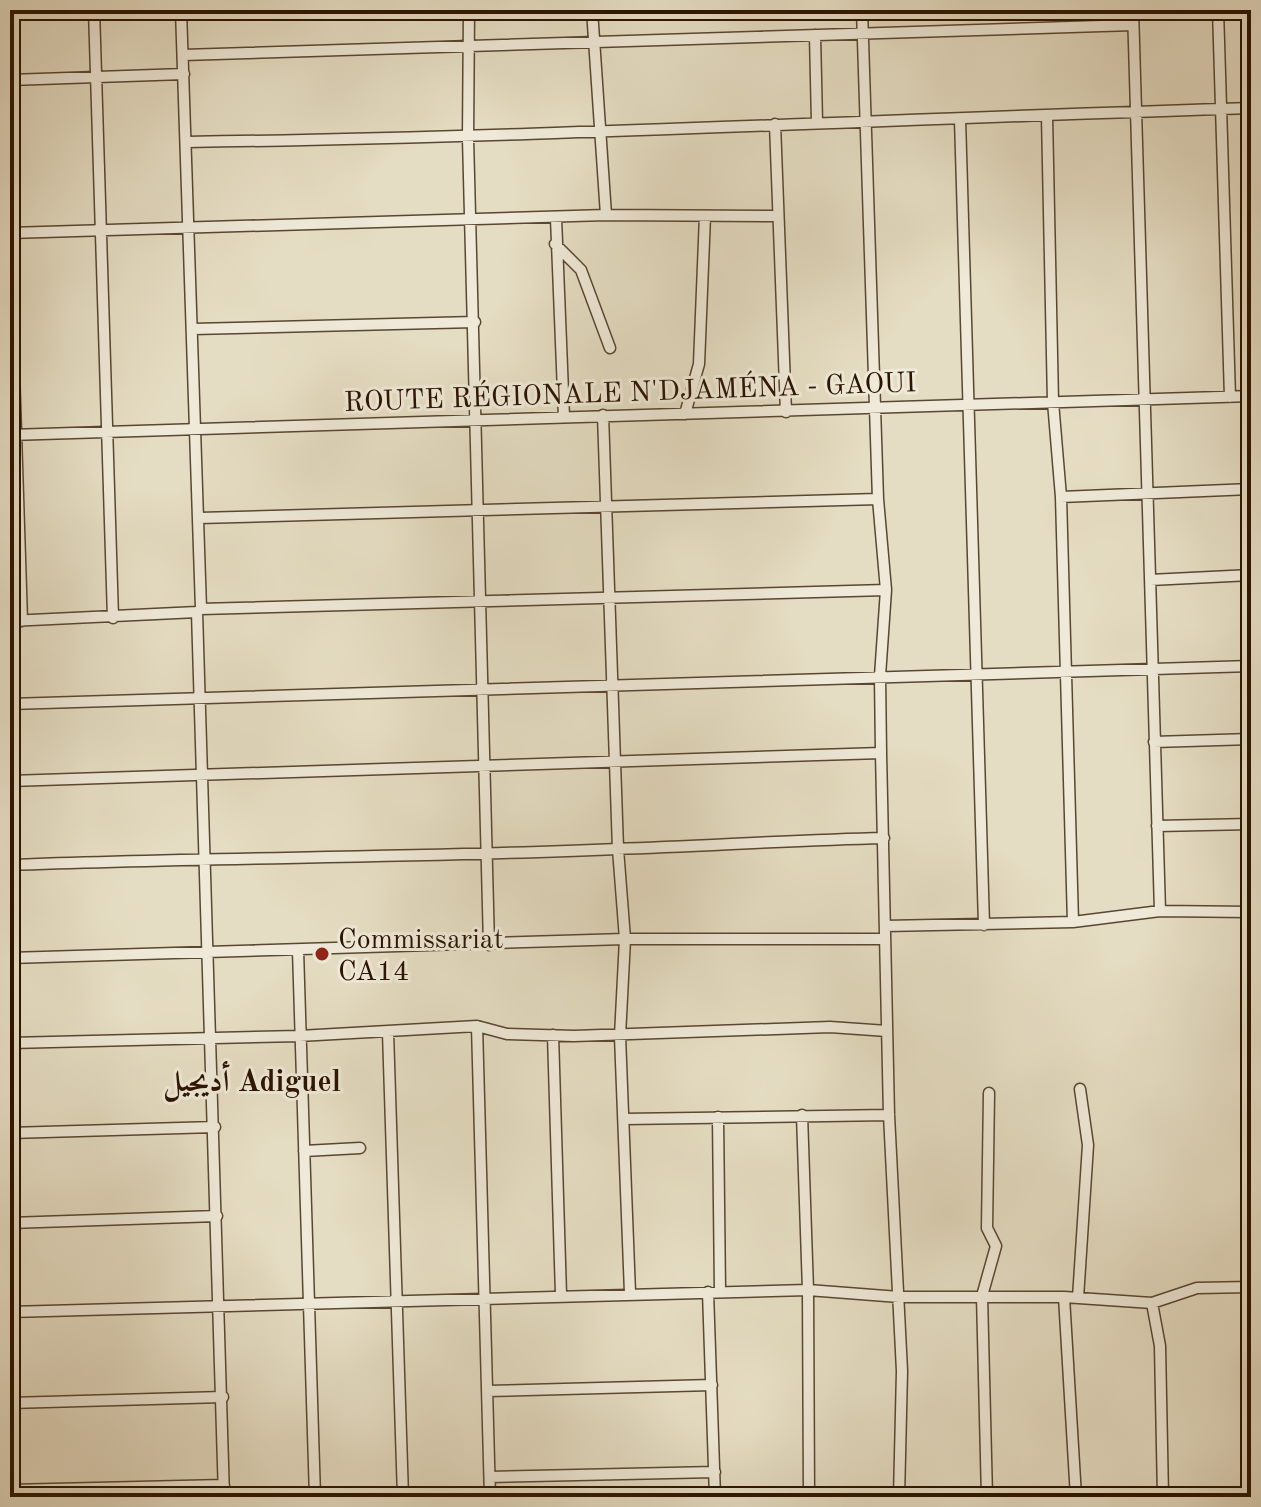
<svg xmlns="http://www.w3.org/2000/svg" width="1261" height="1507" viewBox="0 0 1261 1507" font-family="'Old Standard TT',Amiri,serif">
  <style>
    .lines { fill: none; stroke-linecap: round; stroke-linejoin: round }
    .minor-casing { stroke: #5a4631; stroke-width: 13 }
    .minor { stroke: #eee9d8; stroke-width: 10 }
    .poi-dot { fill: #8f2418; stroke: #eee9d8; stroke-width: 3 }
    .labels { text-anchor: middle; stroke-width: 6; stroke-linejoin: round; paint-order: stroke }
    .street-label { font-size: 28px; fill: #2c1300; stroke: #eee9d8 }
    .poi-label { font-size: 28px; fill: #2c1300; stroke: #eee9d8; text-anchor: start }
    .neighbourhood-label { font-size: 30px; font-weight: bold; fill: #2c1300; stroke: #eee9d8 }
  </style>
  <rect width="100%" height="100%" fill="#e5ddc3"/>
  <filter id="stains"><feTurbulence type="fractalNoise" baseFrequency=".0025" numOctaves="4"/><feColorMatrix values="0 0 0 0 .2 0 0 0 0 .09 0 0 0 0 .02 0 0 0 .5 -.17"/></filter>
  <radialGradient id="worn" r=".72"><stop offset=".6" stop-color="#630" stop-opacity="0"/><stop offset="1" stop-color="#630" stop-opacity=".3"/></radialGradient>
  <g class="lines">
    <g class="minor-casing">
      <path id="minor" d="M94 10 113 618
        M181 10 201 609 197 612 224 1497
        M469 10 468 138 489 945
        M592 10 606 215
        M862 10 878 499 886 590 880 676 881 753 889 1115 902 1371 899 1497
        M1133 10 1160 911
        M1218 10 1230 397
        M815 35 817 123
        M183 55 1133 25
        M10 80 184 74
        M1047 116 1053 402 1061 497 1073 922
        M960 119 984 925
        M775 124 786 412
        M187 142C542 137 896 119 1251 108
        M556 218 564 417
        M10 233 606 215 776 216
        M555 244 581 270 610 348
        M10 246 22 621
        M193 329 475 322
        M685 414 699 364 705 216
        M603 415 618 849 625 939 620 1036 630 1293
        M10 435 1251 396
        M1061 497 1251 489
        M199 518 878 499
        M1150 580 1251 575
        M201 609 886 590
        M10 621 197 612
        M10 704 1251 666
        M1154 742 1251 739
        M10 781 881 753
        M1157 826 1251 824
        M10 865C212 857 415 858 617 849 706 846 795 840 884 838
        M885 926 1073 922 1160 911 1251 912
        M298 950 315 1497
        M10 958 625 939H885
        M477 1026 490 1497
        M388 1032 403 1497
        M553 1035 561 1295
        M10 1043 299 1036 477 1026 507 1034 574 1036 830 1027 887 1031
        M802 1115 808 1290 809 1497
        M718 1117 720 1292
        M624 1119 889 1115
        M10 1133 215 1127
        M304 1151 360 1148
        M10 1223 217 1216
        M708 1292 715 1497
        M1064 1297 1076 1497
        M1078 1298 1088 1145 1080 1089
        M1152 1303 1160 1346 1163 1497
        M10 1312 808 1290 899 1297H1064L1152 1303 1197 1288 1251 1287
        M487 1391 712 1385
        M10 1403 223 1397
        M490 1477 715 1472
        M10 1490 224 1485
        M987 1497 982 1296 996 1246 987 1228 989 1093"/>
    </g>
    <use href="#minor" class="minor"/>
  </g>
  <circle class="poi-dot" cx="322" cy="954" r="8"/>
  <g class="labels">
    <g class="street-label">
      <text transform="translate(630 391) rotate(-2)" y="10">ROUTE RÉGIONALE N'DJAMÉNA - GAOUI</text>
    </g>
    <g class="poi-label">
      <text x="338" y="948">Commissariat<tspan x="338" dy="32">CA14</tspan></text>
    </g>
    <g class="neighbourhood-label">
      <text x="252" y="1091">أديجيل Adiguel</text>
    </g>
  </g>
  <rect width="1261" height="1507" fill="none" stroke="#e5ddc3" stroke-width="40"/>
  <rect x="12" y="12" width="1237" height="1483" fill="none" stroke="#2c1300" stroke-width="4"/>
  <rect x="20" y="20" width="1221" height="1467" fill="none" stroke="#2c1300" stroke-width="2"/>
  <rect width="100%" height="100%" filter="url(#stains)"/>
  <rect width="100%" height="100%" fill="url(#worn)"/>
</svg>
